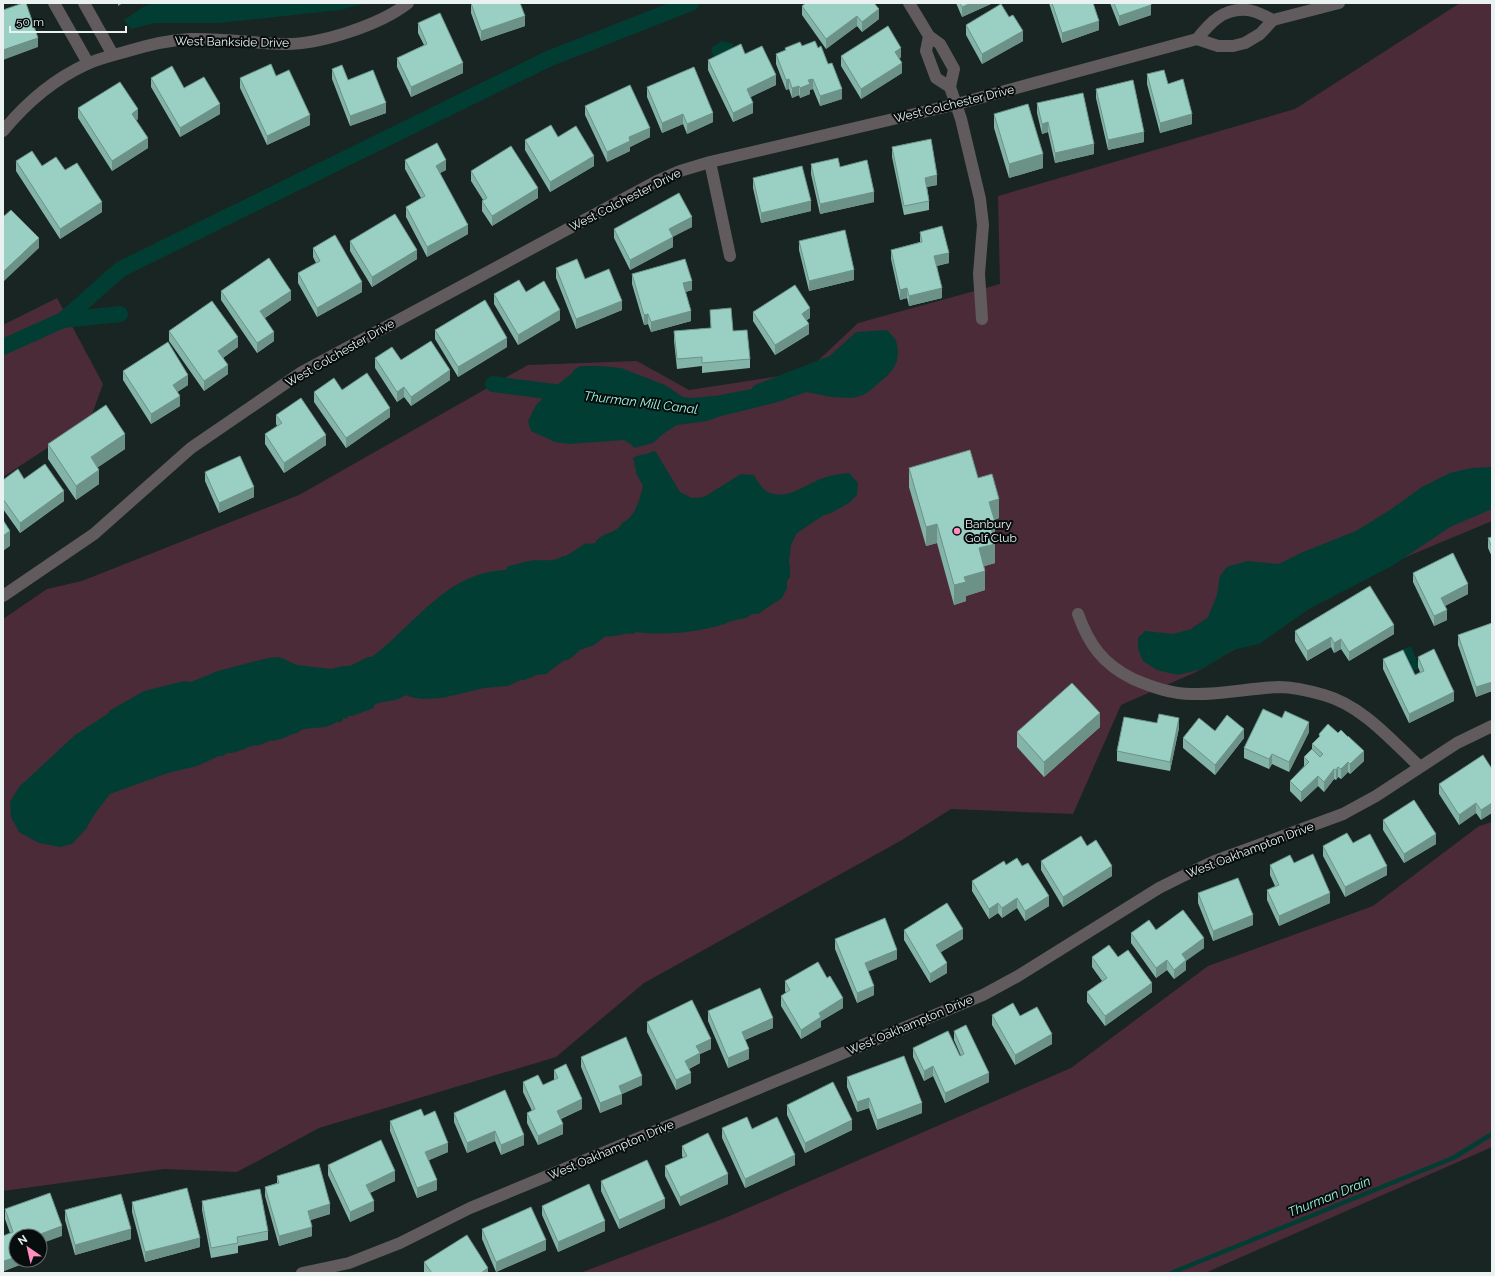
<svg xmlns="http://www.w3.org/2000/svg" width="1495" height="1276" viewBox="0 0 1495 1276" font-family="Raleway,sans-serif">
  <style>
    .green { fill: #4b2b38 }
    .water { fill: #023d34 }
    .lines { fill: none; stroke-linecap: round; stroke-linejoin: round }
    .stream { stroke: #023d34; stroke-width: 4.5 }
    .canal { stroke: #023d34; stroke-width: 16 }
    .street { stroke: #615b5d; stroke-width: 12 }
    .wall { fill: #84b3a8 }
    .shaded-wall { fill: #6c9288 }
    .building { fill: #9ad0c3; stroke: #6c9288 }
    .poi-dot { fill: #fe8ebd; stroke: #070d0c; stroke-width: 1.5 }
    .labels { text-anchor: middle; stroke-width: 4; stroke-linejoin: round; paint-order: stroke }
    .street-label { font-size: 12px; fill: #e9f2f0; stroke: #070d0c }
    .poi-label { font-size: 12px; fill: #e9f2f0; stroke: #070d0c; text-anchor: start }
    .water-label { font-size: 13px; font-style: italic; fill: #9ef4e0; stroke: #070d0c }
  </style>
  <rect width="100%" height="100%" fill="#182522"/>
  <path class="green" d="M1460 3H1492V521L1363 575 1196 672 1121 705 1073 814 951 809 902 840 644 983 556 1057 319 1128 237 1172 164 1169 3 1191V619L47 589 82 581 299 495 528 365 637 361 689 390 806 372 858 323 1000 284 998 196 1295 109Z
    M57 298 103 384 90 420 3 477V325Z
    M1492 822V1147L1205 1273H580L725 1218 1071 1068 1208 966 1373 906 1479 826Z"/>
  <path class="water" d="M155 3H366L340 10 219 23H155L131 29 124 20 143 7Z
    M721 41 733 44V48C730 51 720 55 715 57 711 54 711 52 712 47L718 44Z
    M887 330 896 340 898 351 897 361 893 369 886 377 867 393 861 396 852 398 831 397 806 392 778 402 721 416 707 421 677 425 663 434 653 443 634 448 632 445 624 440 569 444 555 442 531 431 528 421 536 405 551 390 572 373 575 369 581 366H601L621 368 665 385 683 397 691 398 715 396 794 381 812 372 856 332Z
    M654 451 656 452 680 492 692 498 704 497 741 474 754 475C758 481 762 490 768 492 789 502 810 480 830 476 836 474 843 474 849 473L858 483 857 495 849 503 831 513 824 515 797 533 791 545 789 561 790 568V577L787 581V588L782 598 758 614H752C747 619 739 619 732 621 706 632 665 636 636 632L633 634C624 632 615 638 606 636L594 645 580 650 570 659 563 661 546 674 536 675 525 680H521L508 686 484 688 442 698 422 699 410 697 408 695C403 696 401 698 396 700 389 701 380 702 374 705V708L352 716H348L347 719 343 718V720L339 723 337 721C330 729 314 727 305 729 300 730 297 734 293 734 289 735 285 738 281 739 278 740 276 740 272 741L270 740 268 742C264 742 263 745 259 745 257 746 255 745 252 746 245 748 235 754 227 753L223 756H219L197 766 168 773 110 794 94 815 86 829 72 844 60 847 39 843 19 832 11 817 10 802 19 787 75 735 109 713V711L144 691 184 681 191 682 218 671 268 658 279 657 297 665 331 669 343 666H350L368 657H372C416 624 446 572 506 570L508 566C516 565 522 562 529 561 540 559 553 563 563 556H566L586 543 590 544 595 543C601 532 617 534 622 523 636 516 639 501 643 486L636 473V469L634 465 635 462 633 460V458C639 454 647 455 654 451Z
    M1492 467V509L1450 527 1392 566 1309 609 1259 644 1233 650 1202 669 1178 675 1157 670 1143 661 1138 649V638L1145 631 1173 634 1191 629 1208 617 1217 595 1220 576 1227 567 1247 561 1279 564 1303 552 1356 531 1390 510 1422 487 1450 473 1471 468Z
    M1411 646 1420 668 1413 671 1403 649Z"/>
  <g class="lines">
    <path class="stream" d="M1171 1273 1453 1158 1492 1134"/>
    <path class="canal" d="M63 320 121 269 548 59 691 3
      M3 347 63 320 120 314
      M493 384 570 394
      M759 392 831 364"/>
    <path class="street" d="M54 3 88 63
      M84 3 113 55
      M909 3 929 36 940 44 954 69 950 87 936 78 926 51 929 36
      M1197 39 1218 46H1233L1245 43 1260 34 1273 20 1339 3
      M950 87 961 119 980 199 983 225 979 274 982 319
      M3 131C26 103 54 79 87 64 100 58 114 55 128 51 148 45 169 40 190 39 221 38 252 43 283 44 319 45 380 25 408 3
      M710 162 730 256
      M3 596 94 534 191 448 302 372 657 181 680 171 710 162 957 104 1197 39C1210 23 1223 8 1247 10 1255 10 1266 17 1273 20
      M1078 614C1089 645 1103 664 1133 679 1152 687 1171 694 1192 694 1221 695 1250 688 1279 687 1294 687 1310 691 1324 695 1363 706 1392 741 1420 767
      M302 1273 349 1263 400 1243 470 1208 983 995 1018 976 1159 888 1185 875 1215 861 1343 814 1376 796 1457 743 1492 726"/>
  </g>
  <path class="wall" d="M471 3 525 26 481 41 471 13Z
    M956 3H993L962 17Z
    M1049 3H1093L1099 30 1062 43Z
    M1110 3H1151V15L1119 26Z
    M802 6 879 19 862 32 857 26 826 49 802 15Z
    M418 23 463 73 411 97 397 67V58L424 45 418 33Z
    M966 25 1023 41 982 64 966 35Z
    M802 46 818 48 828 64 842 99 820 106 813 89 810 90V94L800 98 799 95 792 98 789 89 786 90 776 64V54L785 50V48Z
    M745 54 776 85 750 97 753 113 733 122 708 70V60Z
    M841 56 901 57 899 59 902 73 861 99 841 66Z
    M332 69 348 80 386 113 350 126 332 79Z
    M1147 74 1168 84 1192 124 1160 133 1147 84Z
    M276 76 310 125 267 145 240 88V78Z
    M151 78 184 88 220 114 180 137 151 87Z
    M647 87 713 122 687 134 683 124 662 133 647 97Z
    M1096 89 1144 142 1108 150 1096 98Z
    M1037 103 1094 154 1055 163 1048 132 1042 134 1037 113Z
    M585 106 650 137 630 147V151L607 162 585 115Z
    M78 108 138 119 136 120 148 148 112 171 78 118Z
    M994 114 1043 168 1009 178 994 128Z
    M558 137 594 166 550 192 525 150V140Z
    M892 147 937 185 927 187 929 201V210L904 215 892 157Z
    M405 160 446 170 440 173 468 234 427 257 406 217V207L421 198 405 169Z
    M16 161 42 166 102 212 60 239 16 171Z
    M811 164 840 167 874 202 820 214 811 174Z
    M471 171 538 198 492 226 482 211V201L483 200 471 181Z
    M753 178 811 211 761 223 753 188Z
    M692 227 673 236V247L630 270 614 238V229Z
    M920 232 949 263 937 266 942 298 909 306 907 298 900 300 891 259V250L920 242Z
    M350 241 417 259 372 287 350 251Z
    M799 241 854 280 809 291 799 250Z
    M313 248 362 292 317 317 298 283V273L316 263 313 257Z
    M556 268 585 279 622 310 576 329 556 278Z
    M632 274 692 290 685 292 691 321 651 332 648 324 644 325 632 284Z
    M221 291 291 300 265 318 274 341 257 353 221 300Z
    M526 292 560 320 518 345 494 304V294Z
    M710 310 733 331 750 359V368L702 373V366L677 369 674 341V331L711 328Z
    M753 312 810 318 807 320 809 334 775 355 753 321Z
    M435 330 507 347 458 377 435 339Z
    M169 331 238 347 223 358 228 374 204 391 169 341Z
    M375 358 401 360 450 380 411 406 404 397 397 402 375 368Z
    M123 371 188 385 177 392 180 406 151 424 123 380Z
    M342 390 390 417 346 448 314 402V392Z
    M276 415 326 445 284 473 265 444V434L277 426 276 424Z
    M48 444 125 449 98 467 99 484 76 500 48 459Z
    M909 468 978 478 999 518 994 520 995 563 984 566 985 590 966 596V601L954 605 937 543 926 546 909 487Z
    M205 472 254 497 219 513 205 481Z
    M24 479 64 501 20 533 3 509V480Z
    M1492 537V557L1488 548V538Z
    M1413 573 1468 594 1445 606 1447 620 1434 626 1413 582Z
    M1492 623V691L1476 697 1458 645V635Z
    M1295 631 1394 634 1349 661 1341 649 1334 653 1331 647 1307 661 1295 641Z
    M1418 657 1454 701 1409 723 1383 669V659L1415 675 1420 672 1418 667Z
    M1100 727 1044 777 1017 747V732Z
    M1179 728 1170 771 1117 761V751Z
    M1215 731 1244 738 1215 775 1183 748V738Z
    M1309 732 1289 772 1272 764 1269 769 1244 758V748Z
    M1319 734 1364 761 1350 774 1348 772 1341 779 1338 777 1336 780 1334 779 1324 792 1318 786 1301 802 1290 791V781L1304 766V757L1312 750V744L1319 737Z
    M1492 769 1481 820 1476 813 1459 825 1439 794V784Z
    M1383 820 1436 844 1404 863 1383 830Z
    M1353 843 1387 875 1345 897 1323 856V846Z
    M1087 846 1112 876 1063 907 1041 870V861Z
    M1294 863 1330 903 1279 926 1267 900V890L1275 886 1270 875V865Z
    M1006 865 1049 906 1025 921 1017 908 1002 918 998 913 989 919 972 891V881Z
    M1198 893 1253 925 1213 941 1198 903Z
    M904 930 963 939 941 952 947 973 930 983 904 940Z
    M1156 930 1204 948 1186 960V970L1174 979 1167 970 1156 978 1131 943V933Z
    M835 939 897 959 868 971 874 995 857 1003 835 949Z
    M1092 957H1118L1152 992 1105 1026 1087 1002V992L1102 981 1092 967Z
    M785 981 843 1008 821 1021V1027L801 1039 781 1006V996L786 993 785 991Z
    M708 1011 773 1028 745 1040 749 1059 728 1068 708 1021Z
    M992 1015 1020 1016 1052 1044 1015 1065 992 1025Z
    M647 1022 711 1049 700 1054V1063L689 1069 691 1083 676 1090 647 1032Z
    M954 1031 989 1082 945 1103 933 1076 924 1081 913 1057V1048L960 1056H961L954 1040Z
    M581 1057 642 1085 622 1094V1104L600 1113 581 1067Z
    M554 1070 582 1109 561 1119 563 1134 538 1145 527 1123V1113L532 1111 523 1092V1082L543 1085 554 1080Z
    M847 1077 922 1113 877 1130 869 1108 857 1112 847 1087Z
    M787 1105 852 1130 805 1153 787 1115Z
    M454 1113 524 1145 501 1155 495 1141 467 1153 454 1122Z
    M424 1116 448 1152 429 1160 437 1190 417 1198 390 1131V1121Z
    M722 1128 752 1129 795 1165 745 1188 722 1138Z
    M682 1146 728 1184 680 1206 665 1176V1166L683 1158 682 1156Z
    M328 1165 395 1181 370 1193 374 1211 350 1222 328 1175Z
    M277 1176 330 1214 310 1220 312 1236 279 1246 265 1196V1187L277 1183Z
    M601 1181 665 1208 619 1229 601 1191Z
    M202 1201 268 1231V1240L238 1246V1253L211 1258 202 1210Z
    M132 1202 200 1247 145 1262 132 1212Z
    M542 1206 605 1231 558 1252 542 1215Z
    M5 1209 62 1236H16L30 1260V1261L4 1271 3 1268V1236L10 1233 5 1219Z
    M65 1210 131 1239 75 1255 65 1220Z
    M482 1229 546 1250 496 1272 482 1239Z
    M424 1262 488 1273H425L424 1272Z"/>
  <path class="shaded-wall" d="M118 3H123L118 6Z
    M971 3H993L962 17V7Z
    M1151 5V15L1119 26V16Z
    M879 9V19L862 32V22Z
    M525 16V26L481 41V31Z
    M857 16V26L826 49V39Z
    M1099 21V30L1062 43V33Z
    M1023 31V41L982 64V54Z
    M38 38V47L3 60V50Z
    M901 48V57L895 61V52Z
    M463 63V73L411 97V87Z
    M902 63V73L861 99V89Z
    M776 75V85L747 99V89Z
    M789 79V89L786 90V80Z
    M813 79V89L810 90V94L800 98V88L808 80Z
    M799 86V95L792 98V88Z
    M842 89V99L820 106V96Z
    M386 103V113L350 126V116Z
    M753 103V113L733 122V113Z
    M220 104V114L180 137V128Z
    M138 109V119L132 123V114Z
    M713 113V122L687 134V124Z
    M683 114V124L662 133V123Z
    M1192 114V124L1160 133V123Z
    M310 115V125L267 145V136Z
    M1048 122V132L1042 134V124Z
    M650 128V137L630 147V151L607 162V152L629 137Z
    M1144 132V142L1108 150V140Z
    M148 138V148L112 171V161Z
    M1094 144V154L1055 163V153Z
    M1043 154V168L1009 178V164Z
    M594 156V166L550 192V182Z
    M446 160V170L436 175V166Z
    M937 175V185L925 187V178Z
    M538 188V198L492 226V216Z
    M874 192V202L820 214V204Z
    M811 201V211L761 223V213Z
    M102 202V212L60 239V229Z
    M692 217V227L669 239V229Z
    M468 225V234L427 257V247Z
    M673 237V247L630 270V260Z
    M39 238V248L3 282V272Z
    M417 250V259L372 287V277Z
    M949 253V263L934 266V256Z
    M854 270V280L809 291V281Z
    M692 281V290L683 293V283Z
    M362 282V292L317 317V308Z
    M907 288V298L900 300V290Z
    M942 288V298L909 306V296Z
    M291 291V300L260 321V311Z
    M622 301V310L576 329V319Z
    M810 308V318L802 323V314Z
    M560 310V320L518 345V335Z
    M691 311V321L651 332V322Z
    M648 314V324L644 325V315Z
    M809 324V334L775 355V345Z
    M274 332V341L257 353V343Z
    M238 337V347L218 361V351Z
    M507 338V347L458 377V367Z
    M228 365V374L204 391V381Z
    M450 370V380L411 406V397Z
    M188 375V385L173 395V385Z
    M404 387V397L397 402V392Z
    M180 396V406L151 424V414Z
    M390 408V417L346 448V438Z
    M125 434V449L91 472V457Z
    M326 435V445L284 473V463Z
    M99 470V484L76 500V486Z
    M254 487V497L219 513V503Z
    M64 491V501L20 533V523Z
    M999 499V518L989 521V502Z
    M995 522V542L990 524Z
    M937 524V543L926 546V527Z
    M10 531V546L3 551V536Z
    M995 544V563L979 568V548Z
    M985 571V590L966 596V601L954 605V585L964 577Z
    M1468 584V594L1441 608V598Z
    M1447 610V620L1434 626V616Z
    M1394 625V634L1349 661V652Z
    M1331 637V647L1307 661V651Z
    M1341 639V649L1334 653V643Z
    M1492 682V691L1476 697V687Z
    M1454 692V701L1409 723V714Z
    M1100 713V727L1044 777V762Z
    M1179 718V728L1170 771V762Z
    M1309 722V732L1289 772V762Z
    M1244 729V738L1215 775V765Z
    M1364 751V761L1350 774V764Z
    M1272 754V764L1269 769V759Z
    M1348 762V772L1341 779V769Z
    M1338 767V777L1336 780V770Z
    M1334 769V779L1324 792V782Z
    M1318 776V786L1301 802V792Z
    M1476 803V813L1459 825V815Z
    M1492 803V813L1481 820V810Z
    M1436 834V844L1404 863V854Z
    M1112 866V876L1063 907V897Z
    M1387 866V875L1345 897V887Z
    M1330 893V903L1279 926V916Z
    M1049 896V906L1025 921V911Z
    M1017 898V908L1002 918V908Z
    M998 903V913L989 919V909Z
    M1253 915V925L1213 941V931Z
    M963 929V939L936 955V945Z
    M1204 938V948L1182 964V954Z
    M897 950V959L865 973V963Z
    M1167 960V970L1156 978V968Z
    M1186 960V970L1174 979V970Z
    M947 963V973L930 983V974Z
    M1152 983V992L1105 1026V1016Z
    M874 986V995L857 1003V993Z
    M843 998V1008L821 1021V1027L801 1039V1030L819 1013Z
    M773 1018V1028L742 1041V1032Z
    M1052 1034V1044L1015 1065V1055Z
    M711 1039V1049L700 1054V1063L685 1071V1061L696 1046Z
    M749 1049V1059L728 1068V1058Z
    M933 1066V1076L924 1081V1071Z
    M691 1073V1083L676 1090V1080Z
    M989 1073V1082L945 1103V1093Z
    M642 1076V1085L622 1094V1104L600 1113V1103L619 1086Z
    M869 1098V1108L857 1112V1102Z
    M582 1099V1109L557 1120V1111Z
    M922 1103V1113L877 1130V1120Z
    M852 1120V1130L805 1153V1143Z
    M563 1124V1134L538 1145V1136Z
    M495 1131V1141L467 1153V1143Z
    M524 1135V1145L501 1155V1145Z
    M448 1143V1152L425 1162V1152Z
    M795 1155V1165L745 1188V1179Z
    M395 1171V1181L366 1194V1185Z
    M728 1174V1184L680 1206V1197Z
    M437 1180V1190L417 1198V1188Z
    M665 1199V1208L619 1229V1220Z
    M374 1201V1211L350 1222V1212Z
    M330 1204V1214L308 1221V1211Z
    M605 1221V1231L558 1252V1242Z
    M62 1226V1236L40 1244V1236H35Z
    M312 1227V1236L279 1246V1236Z
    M131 1229V1239L75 1255V1245Z
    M200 1238V1247L145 1262V1252Z
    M546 1240V1250L496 1272V1262Z
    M16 1257V1260H30V1261L4 1271V1261Z
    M488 1268V1273H481Z"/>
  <path class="building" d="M23 3H26L38 38 3 50V10Z
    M471 3H520L525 16 481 31Z
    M806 3H874L879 9 862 22 857 16 826 39 802 6Z
    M960 3H971L962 7Z
    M1052 3H1093L1099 21 1062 33Z
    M1114 3H1151V5L1119 16Z
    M1001 4 1009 17 1013 15 1023 31 982 54 966 25Z
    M440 13 463 63 411 87 397 58 427 44 418 23Z
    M888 26 901 48 895 52 902 63 861 89 841 56Z
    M815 41 818 48 821 46 828 64 832 63 842 89 820 96 813 79 808 80 810 84 800 88 799 86 792 88 789 79 786 80 776 54 786 50 785 48 800 42 802 46Z
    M741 44 745 54 762 46 776 75 747 89 753 103 733 113 708 60Z
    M271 64 276 76 289 70 310 115 267 136 240 78Z
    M342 65 348 80 373 70 386 103 350 116 332 69Z
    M172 66 184 88 204 77 220 104 180 128 151 78Z
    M694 67 713 113 687 124 683 114 662 123 647 87Z
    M1164 70 1168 84 1183 79 1192 114 1160 123 1147 74Z
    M1133 80 1144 132 1108 140 1096 89Z
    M120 82 138 109 132 114 148 138 112 161 78 108Z
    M630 85 650 128 629 137 630 141 607 152 585 106Z
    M1083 93 1094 144 1055 153 1048 122 1042 124 1037 103Z
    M1028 104 1043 154 1009 164 994 114Z
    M551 125 558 137 576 126 594 156 550 182 525 140Z
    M931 139 937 175 925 178 929 201 904 206 892 147Z
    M437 143 446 160 436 166 468 225 427 247 406 207 425 196 405 160Z
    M511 146 538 188 492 216 482 201 487 198 471 171Z
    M32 151 42 166 56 157 65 170 77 163 102 202 60 229 16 161Z
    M838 158 840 167 867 160 874 192 820 204 811 164Z
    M802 166 811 201 761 213 753 178Z
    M679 193 692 217 669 229 673 237 630 260 614 229Z
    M11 210 39 238 3 272V217Z
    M395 214 417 250 372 277 350 241Z
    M942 226 949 253 934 256 942 288 909 296 907 288 900 290 891 250 922 242 920 232Z
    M845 230 854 270 809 281 799 241Z
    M335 235 362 282 317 308 298 273 320 261 313 248Z
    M269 258 291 291 260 311 274 332 257 343 221 291Z
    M577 259 585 279 609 269 622 301 576 319 556 268Z
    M685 259 692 281 683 283 691 311 651 322 648 314 644 315 632 274Z
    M519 280 526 292 544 281 560 310 518 335 494 294Z
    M795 285 810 308 802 314 809 324 775 345 753 312Z
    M485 300 507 338 458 367 435 330Z
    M212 301 238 337 218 351 228 365 204 381 169 331Z
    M731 308 733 331 747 330 750 359 702 363V357L677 359 674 331 711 328 710 310Z
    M431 341 450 370 411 397 404 387 397 392 375 358 392 347 401 360Z
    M168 342 188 375 173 385 180 396 151 414 123 371Z
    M367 373 390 408 346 438 314 392 334 378 342 390Z
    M301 398 326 435 284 463 265 434 282 423 276 415Z
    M106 405 125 434 91 457 99 470 76 486 48 444Z
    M970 450 978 478 992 474 999 499 989 502 995 522 990 524 995 544 979 548 985 571 964 577 966 582 954 585 937 524 926 527 909 468Z
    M240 456 254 487 219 503 205 472Z
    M45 464 64 491 20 523 3 499V480L18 469 24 479Z
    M3 520 10 531 3 536Z
    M1492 537V548L1488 538Z
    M1453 553 1468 584 1441 598 1447 610 1434 616 1413 573Z
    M1370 586 1394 625 1349 652 1341 639 1334 643 1331 637 1307 651 1295 631Z
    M1492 623V682L1476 687 1458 635Z
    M1434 649 1454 692 1409 714 1383 659 1403 650 1415 675 1424 671 1418 657Z
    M1072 683 1100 713 1044 762 1017 732Z
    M1263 709 1282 718 1285 711 1309 722 1289 762 1272 754 1269 759 1244 748Z
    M1159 714 1179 718 1170 762 1117 751 1124 717 1157 723Z
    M1227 715 1244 729 1215 765 1183 738 1199 718 1215 731Z
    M1328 724 1338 733 1341 730 1348 737V736L1364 751 1350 764 1348 762 1341 769 1338 767 1336 770 1334 769 1324 782 1318 776 1301 792 1290 781 1309 762 1304 757 1312 749 1320 757 1323 754 1312 744 1320 736 1319 734Z
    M1483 755 1492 769V803L1481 810 1476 803 1459 815 1439 784Z
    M1414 800 1436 834 1404 854 1383 820Z
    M1347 833 1353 843 1370 834 1387 866 1345 887 1323 846Z
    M1081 836 1087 846 1096 840 1112 866 1063 897 1041 861Z
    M1313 854 1330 893 1279 916 1267 890 1279 885 1270 865 1290 855 1294 863Z
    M1017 858 1022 866 1028 863 1049 896 1025 911 1017 898 1002 908 998 903 989 909 972 881 1004 861 1006 865Z
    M1238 878 1253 915 1213 931 1198 893Z
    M947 903 963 929 936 945 947 963 930 974 904 930Z
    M1183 910 1204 938 1182 954 1186 960 1174 970 1167 960 1156 968 1131 933 1149 920 1156 930Z
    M885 918 897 950 865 963 874 986 857 993 835 939Z
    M1109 945 1118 957 1128 950 1152 983 1105 1016 1087 992 1107 978 1092 957Z
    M818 962 827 978 830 976 843 998 819 1013 821 1017 801 1030 781 996 790 990 785 981Z
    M760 988 773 1018 742 1032 749 1049 728 1058 708 1011Z
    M692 1000 711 1039 696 1046 700 1053 685 1061 691 1073 676 1080 647 1022Z
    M1013 1003 1020 1016 1037 1007 1052 1034 1015 1055 992 1015Z
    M966 1025 989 1073 945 1093 933 1066 924 1071 913 1048 948 1031 960 1056 964 1054 954 1031Z
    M626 1037 642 1076 619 1086 622 1094 600 1103 581 1057Z
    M904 1056 922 1103 877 1120 869 1098 857 1102 847 1077Z
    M566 1064 582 1099 557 1111 563 1124 538 1136 527 1113 535 1109 523 1082 538 1075 543 1085 558 1078 554 1070Z
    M833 1082 852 1120 805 1143 787 1105Z
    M505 1090 524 1135 501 1145 495 1131 467 1143 454 1113Z
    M421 1109 424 1116 435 1111 448 1143 425 1152 437 1180 417 1188 390 1121Z
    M747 1117 752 1129 777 1117 795 1155 745 1179 722 1128Z
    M708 1133 728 1174 680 1197 665 1166 687 1156 682 1146Z
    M381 1140 395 1171 366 1185 374 1201 350 1212 328 1165Z
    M647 1160 665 1199 619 1220 601 1181Z
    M319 1164 330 1204 308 1211 312 1227 279 1236 265 1187 279 1183 277 1176Z
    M589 1184 605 1221 558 1242 542 1206Z
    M187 1188 200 1238 145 1252 132 1202Z
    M260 1189 268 1231 237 1237 238 1243 211 1248 202 1201Z
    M50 1193 62 1226 35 1236H16V1257L4 1261 3 1258V1236L13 1232 5 1209Z
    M121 1194 131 1229 75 1245 65 1210Z
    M531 1207 546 1240 496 1262 482 1229Z
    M467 1235 488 1268 481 1273H432L424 1262Z"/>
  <circle class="poi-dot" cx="957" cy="531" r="4"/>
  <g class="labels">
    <g class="street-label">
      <text transform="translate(232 42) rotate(1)" y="4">West Bankside Drive</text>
      <text transform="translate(954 104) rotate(-14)" y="4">West Colchester Drive</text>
      <text transform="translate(625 200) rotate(-27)" y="4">West Colchester Drive</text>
      <text transform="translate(340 353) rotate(-30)" y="4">West Colchester Drive</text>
      <text transform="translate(1250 850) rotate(-21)" y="4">West Oakhampton Drive</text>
      <text transform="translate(910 1025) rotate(-23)" y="4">West Oakhampton Drive</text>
      <text transform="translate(611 1150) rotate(-23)" y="4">West Oakhampton Drive</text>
    </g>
    <g class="poi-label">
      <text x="965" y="528">Banbury<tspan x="965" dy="14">Golf Club</tspan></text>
    </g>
    <g class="water-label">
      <text transform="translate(641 402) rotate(7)" y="5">Thurman Mill Canal</text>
      <text transform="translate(1329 1196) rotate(-22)" y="5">Thurman Drain</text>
    </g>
  </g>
  <rect width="1495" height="1276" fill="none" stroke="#e9f2f0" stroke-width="8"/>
  <g transform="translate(28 1248) rotate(326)"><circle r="19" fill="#070d0c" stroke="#616967"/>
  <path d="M0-3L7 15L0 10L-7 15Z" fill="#fe8ebd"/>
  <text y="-6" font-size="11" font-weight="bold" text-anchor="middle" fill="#e9f2f0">N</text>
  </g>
  <path d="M10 26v6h116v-6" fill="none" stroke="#e9f2f0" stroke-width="2"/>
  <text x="16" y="26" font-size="12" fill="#e9f2f0" stroke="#070d0c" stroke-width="3" paint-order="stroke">50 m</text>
</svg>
